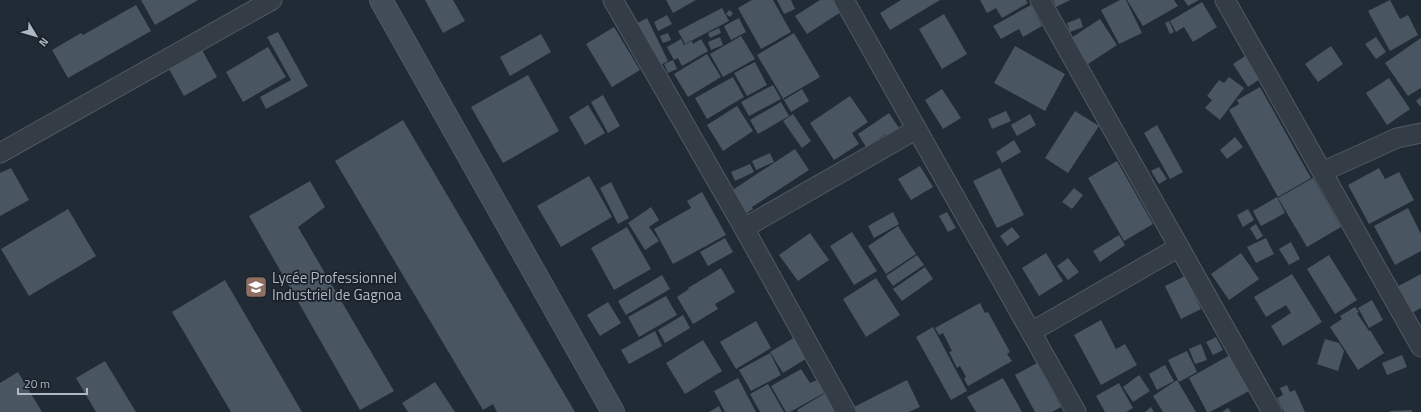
<svg xmlns="http://www.w3.org/2000/svg" width="1421" height="412" viewBox="0 0 1421 412" font-family="'Titillium Web',sans-serif">
  <style>
    .building { fill: #495560 }
    .lines { fill: none; stroke-linecap: round; stroke-linejoin: round }
    .street-casing { stroke: #515a63; stroke-width: 21 }
    .secondary-casing { stroke: #515a63; stroke-width: 24 }
    .street { stroke: #343c45; stroke-width: 19 }
    .secondary { stroke: #424c58; stroke-width: 22 }
    .labels { text-anchor: middle; stroke-width: 3.5; stroke-linejoin: round; paint-order: stroke }
    .poi-label { font-size: 15px; fill: #aeb7c2; stroke: #1a212a; text-anchor: start }
  </style>
  <rect width="100%" height="100%" fill="#212b35"/>
  <path class="building" d="M141 0H198L155 25Z
    M425 0H453L465 21 443 33Z
    M666 0H696L673 13Z
    M752 0H773L791 32 761 49 738 8Z
    M777 0H791L795 9 784 14Z
    M820 0H833L841 12 807 34 795 16Z
    M901 0H940L890 30 880 13Z
    M980 0H1026L1028 3 1002 18 996 8 987 13Z
    M1053 0H1070L1056 7Z
    M1120 0H1126L1142 33 1119 44 1101 10Z
    M1127 0H1174L1178 6 1143 26Z
    M1184 0H1199L1188 6Z
    M1390 0 1400 19 1408 15 1418 35 1390 51 1368 11Z
    M1202 2 1217 27 1193 42 1184 27 1176 32 1170 21Z
    M136 5 151 31 68 78 52 50 81 33 83 35Z
    M1031 5 1042 26 1023 37 1019 29 1001 39 993 26Z
    M722 8 729 21 685 44 678 31Z
    M729 10 733 13 730 17 726 14Z
    M944 14 967 54 942 69 919 29Z
    M667 15 672 24 658 31 654 22Z
    M647 18 668 61 653 69 632 26Z
    M739 18 746 32 731 40 724 26Z
    M1080 18 1083 27 1070 32 1067 23Z
    M1100 19 1117 45 1088 64 1071 38Z
    M1169 21 1174 32 1170 34 1165 23Z
    M614 27 640 70 612 87 586 44Z
    M719 28 721 33 710 38 708 33Z
    M278 32 308 86 266 109 260 97 291 80 267 37Z
    M668 33 671 40 663 43 660 36Z
    M794 33 820 77 784 98V100L757 55Z
    M541 34 551 52 510 76 500 57Z
    M741 36 755 59 723 77 710 54Z
    M720 37 723 45 711 50 708 42Z
    M1376 37 1386 52 1376 59 1365 44Z
    M1421 38V88L1408 96 1385 63Z
    M681 39 684 45 692 41 693 44 701 39 708 51 682 66 678 58 674 60 667 47Z
    M1015 46 1065 74 1045 111 994 83Z
    M1331 46 1343 64 1318 82 1305 64Z
    M268 47 286 77 243 102 226 72Z
    M202 50 217 77 184 96 169 69Z
    M707 54 721 77 688 97 674 74Z
    M1245 56 1260 79 1248 87 1233 64Z
    M673 60 677 69 668 73 664 64Z
    M755 62 767 85 747 96 734 73Z
    M528 75 559 131 503 163 471 107Z
    M733 77 744 97 707 119 695 98Z
    M1229 77 1244 88 1220 120 1205 108 1212 100 1207 96 1219 80 1224 83Z
    M1389 78 1410 109 1387 125 1366 93Z
    M773 85 781 99 749 116 741 102Z
    M1260 87 1311 178 1278 197 1229 110 1239 104 1237 100Z
    M802 89 809 101 791 112 784 100Z
    M942 89 961 118 943 129 925 100Z
    M603 95 620 126 608 133 591 102Z
    M850 96 868 122 852 133 859 144 834 160 810 123Z
    M1421 97V107L1416 101Z
    M781 102 789 116 758 134 750 120Z
    M588 105 605 133 585 145 569 117Z
    M737 106 753 131 723 151 707 125Z
    M1006 111 1011 121 992 129 988 119Z
    M1075 111 1099 126 1068 173 1045 158Z
    M889 113 899 128 887 136 886 134 866 147 858 134Z
    M793 114 811 141 802 148 783 121Z
    M1030 114 1036 125 1017 136 1011 125Z
    M403 120 575 412H497L493 404 483 410 335 161Z
    M1157 125 1183 172 1170 179 1144 133Z
    M1235 137 1243 147 1227 159 1220 150Z
    M1014 140 1021 152 1002 163 996 152Z
    M795 149 809 170 752 207 753 209 745 214 731 191Z
    M770 153 774 162 756 170 752 161Z
    M1117 161 1153 224 1124 241 1088 178Z
    M750 164 754 172 735 181 731 172Z
    M920 166 933 187 911 200 898 179Z
    M1159 167 1167 179 1159 184 1151 171Z
    M11 168 29 200 0 216V173Z
    M1000 168 1024 215 997 228 973 181Z
    M1379 168 1385 179 1399 172 1414 200 1369 224 1348 185Z
    M589 176 612 217 561 247 537 206Z
    M1313 178 1341 227 1307 247 1278 198Z
    M310 181 325 207 298 227 394 391 360 410 249 216Z
    M611 182 629 218 618 224 600 188Z
    M1074 188 1083 195 1072 209 1062 202Z
    M702 192 726 235 673 264 654 229 691 208 687 201Z
    M1277 197 1285 213 1261 226 1253 211Z
    M651 207 659 220 649 227 659 241 645 250 628 223Z
    M1408 208 1421 234V251L1395 265 1374 226Z
    M68 209 96 256 29 296 1 249Z
    M1248 209 1254 220 1243 227 1237 215Z
    M893 212 899 224 874 238 868 226Z
    M947 212 956 228 948 232 939 216Z
    M1256 224 1263 236 1257 240 1250 228Z
    M898 226 916 254 886 274 868 246Z
    M627 227 651 269 614 290 591 248Z
    M1012 227 1020 237 1007 246 1000 236Z
    M852 232 877 271 854 285 830 246Z
    M810 233 829 260 798 281 779 255Z
    M1119 235 1125 245 1100 262 1093 251Z
    M725 238 733 252 708 266 700 252Z
    M1266 238 1274 254 1256 263 1247 247Z
    M1291 242 1300 259 1289 265 1279 249Z
    M1046 253 1063 281 1039 296 1022 268Z
    M1241 253 1259 279 1229 300 1211 274Z
    M917 255 924 265 893 286 886 276Z
    M1329 255 1357 300 1335 314 1307 269Z
    M1068 258 1079 272 1068 280 1057 266Z
    M925 267 933 279 902 301 893 289Z
    M721 268 735 292 715 304 718 309 693 324 677 297 689 289 688 288Z
    M1292 274 1322 322 1283 346 1271 326 1291 313 1286 305 1266 317 1254 297Z
    M1421 274V308L1405 317 1391 290Z
    M662 275 670 289 626 315 618 301Z
    M1185 276 1201 309 1181 319 1165 286Z
    M876 278 900 315 866 337 843 299Z
    M225 280 302 412H231L172 312Z
    M666 296 677 315 639 337 628 317Z
    M1372 300 1383 320 1369 328 1358 308Z
    M608 302 621 323 600 336 587 315Z
    M980 303 985 313 988 312 1010 352 1007 354 1012 361 968 386 964 379 966 377 960 366 957 368 949 352 952 351 943 333 939 335 935 328Z
    M1355 307 1359 312 1357 313 1369 331 1370 330 1384 353 1358 370 1330 327 1342 319 1340 316Z
    M683 315 690 328 665 343 658 330Z
    M1101 320 1116 349 1125 344 1137 365 1101 385 1074 335Z
    M756 321 771 348 736 369 720 342Z
    M933 327 967 391 951 400 916 337Z
    M655 331 662 346 629 364 621 350Z
    M797 336 809 357 783 373 770 352Z
    M1216 337 1223 350 1213 355 1206 342Z
    M1325 339 1339 343 1344 351 1338 371 1317 364Z
    M703 340 722 371 685 394 666 363Z
    M1201 344 1207 360 1195 364 1189 349Z
    M1187 351 1197 372 1179 382 1168 360Z
    M770 353 781 375 751 391 739 370Z
    M1230 355 1249 391 1210 412H1207L1189 378Z
    M1402 355 1407 367 1387 375 1382 363Z
    M105 361 136 412H96L76 378Z
    M1037 363 1061 407 1052 412H1035L1015 375Z
    M1165 365 1174 381 1157 390 1149 374Z
    M801 369 810 383 817 380 824 393 790 412H786L771 386Z
    M18 372 42 412H0V383Z
    M1139 375 1150 391 1133 402 1123 387Z
    M738 378 756 412H725L714 391Z
    M1003 378 1022 412H976L967 397Z
    M907 380 920 407 909 412H857L854 407Z
    M1177 380 1196 412H1163L1153 396Z
    M435 382 455 412H408L402 403Z
    M1119 383 1133 408 1126 412H1105L1096 396Z
    M768 384 784 412H760L750 394Z
    M1287 385 1290 392 1295 390 1305 412H1284L1277 398 1283 395 1280 388Z
    M827 392 839 412H798L797 410Z
    M719 406 722 412H709Z
    M1151 407 1154 412H1145Z
    M1228 408 1231 412H1222Z
    M1412 410V412H1390V411Z"/>
  <g class="lines">
    <g class="street-casing">
      <path id="street" d="M613 0 744 228 846 412
        M844 0 1076 412
        M1040 0 1272 412
        M1225 0 1421 347
        M0 153 272 0
        M1322 172 1397 138 1421 133
        M744 228 917 129
        M1031 332 1179 247"/>
    </g>
    <g class="secondary-casing">
      <path id="secondary" d="M381 0 613 412"/>
    </g>
    <use href="#street" class="street"/>
    <use href="#secondary" class="secondary"/>
  </g>
  <defs>
    <g id="school-square" transform="scale(1.15)"><rect x="-9" y="-9" width="18" height="18" rx="4" fill="#8d6e63" stroke="#1a212a"/><path d="M0-5L7-2L0 1L-7-2ZM-4 1L0 2.5L4 1V4Q0 6-4 4Z" fill="#fff"/></g>
  </defs>
  <g fill-rule="evenodd">
    <use href="#school-square" x="256" y="287"/>
  </g>
  <g class="labels">
    <g class="poi-label">
      <text x="272" y="283">Lycée Professionnel<tspan x="272" dy="17">Industriel de Gagnoa</tspan></text>
    </g>
  </g>
  <g transform="translate(36 36) rotate(128)" stroke="#1a212a" stroke-width="3" paint-order="stroke">
  <path d="M0-3L7 15L0 10L-7 15Z" fill="#aeb7c2"/>
  <text y="-6" font-size="11" font-weight="bold" text-anchor="middle" fill="#aeb7c2">N</text>
  </g>
  <path d="M18 388v6h69v-6" fill="none" stroke="#aeb7c2" stroke-width="2"/>
  <text x="24" y="388" font-size="12" fill="#aeb7c2" stroke="#1a212a" stroke-width="3" paint-order="stroke">20 m</text>
</svg>
